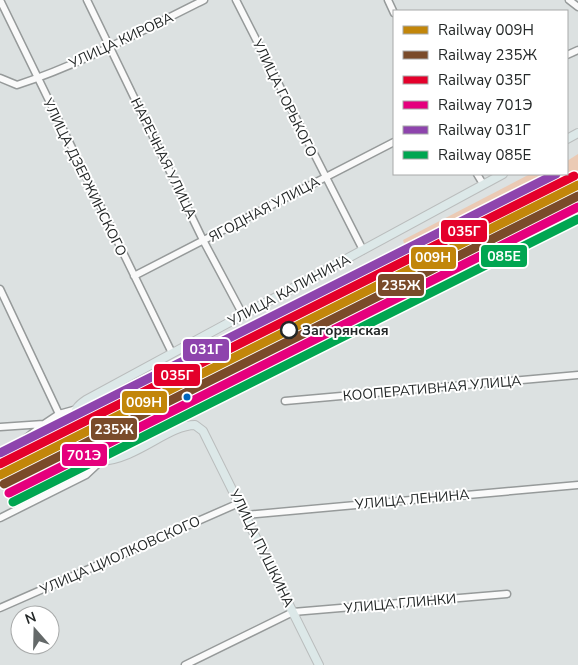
<svg xmlns="http://www.w3.org/2000/svg" width="578" height="665" viewBox="0 0 578 665" font-family="'Nunito Sans',sans-serif">
  <style>
    .green { fill: #ebcab4 }
    .lines { fill: none; stroke-linecap: round; stroke-linejoin: round }
    .minor-casing { stroke: #969a9a; stroke-width: 9 }
    .major-casing { stroke: #babdbd; stroke-width: 10 }
    .minor { stroke: #fafafa; stroke-width: 6 }
    .major { stroke: #dce8e8; stroke-width: 8 }
    .rail-1-casing { stroke: #fff; stroke-width: 12 }
    .rail-2-casing { stroke: #fff; stroke-width: 12 }
    .rail-3-casing { stroke: #fff; stroke-width: 12 }
    .rail-4-casing { stroke: #fff; stroke-width: 12 }
    .rail-5-casing { stroke: #fff; stroke-width: 12 }
    .rail-6-casing { stroke: #fff; stroke-width: 12 }
    .rail-1 { stroke: #c2860a; stroke-width: 9 }
    .rail-2 { stroke: #7a4b2a; stroke-width: 9 }
    .rail-3 { stroke: #e4002b; stroke-width: 9 }
    .rail-4 { stroke: #e5007d; stroke-width: 9 }
    .rail-5 { stroke: #8e44ad; stroke-width: 9 }
    .rail-6 { stroke: #00a651; stroke-width: 9 }
    .stop-dot { fill: #fff; stroke: #242828; stroke-width: 2.5 }
    .bus-dot { fill: #0065bd; stroke: #fff; stroke-width: 2 }
    .labels { text-anchor: middle; stroke-width: 4; stroke-linejoin: round; paint-order: stroke }
    .street-label { font-size: 14px; fill: #242828; stroke: #fff }
    .stop-label { font-size: 14px; font-weight: bold; fill: #242828; stroke: #fff; text-anchor: start }
    .line-badge { stroke: #fff; stroke-width: 2 }
    .badge-label { font-size: 14px; text-anchor: middle; font-weight: bold; fill: #fff }
  </style>
  <rect width="100%" height="100%" fill="#dce1e1"/>
  <path class="green" d="M578 154V170L566 181 466 232 463 227 457 236 404 262 407 253 403 240 530 174H567V161Z"/>
  <g class="lines">
    <g class="minor-casing">
      <path id="minor" d="M0 0 172 353
        M87 0 203 240 243 315
        M236 0 363 250
        M388 0 394 13
        M569 0 578 7
        M567 55 578 50
        M0 78 17 85C82 64 143 30 204 0
        M477 174 483 184
        M134 276 394 142
        M0 289 59 414
        M285 401 578 375
        M0 427 44 424 59 414 77 409
        M0 459 44 424
        M245 515 578 485
        M0 518 86 475 101 461
        M0 608 239 503
        M185 665 293 612 507 594"/>
    </g>
    <g class="major-casing">
      <path id="major" d="M567 139 578 133
        M319 665 203 431 195 425C168 425 137 459 101 461 86 454 66 426 77 408 79 405 83 402 86 400L503 174"/>
    </g>
    <use href="#minor" class="minor"/>
    <use href="#major" class="major"/>
    <g class="rail-1-casing">
      <path id="rail-1" d="M0 475 578 185"/>
    </g>
    <g class="rail-2-casing">
      <path id="rail-2" d="M4 484 578 196"/>
    </g>
    <g class="rail-3-casing">
      <path id="rail-3" d="M0 464 574 176"/>
    </g>
    <g class="rail-4-casing">
      <path id="rail-4" d="M9 493 578 207"/>
    </g>
    <g class="rail-5-casing">
      <path id="rail-5" d="M0 453 556 174"/>
    </g>
    <g class="rail-6-casing">
      <path id="rail-6" d="M13 502 578 219"/>
    </g>
    <use href="#rail-1" class="rail-1"/>
    <use href="#rail-2" class="rail-2"/>
    <use href="#rail-3" class="rail-3"/>
    <use href="#rail-4" class="rail-4"/>
    <use href="#rail-5" class="rail-5"/>
    <use href="#rail-6" class="rail-6"/>
  </g>
  <circle class="stop-dot" cx="289" cy="330" r="8"/>
  <circle class="bus-dot" cx="187" cy="397" r="4.5"/>
  <g class="labels">
    <g class="street-label">
      <text transform="translate(121 40) rotate(-25)" y="5">УЛИЦА КИРОВА</text>
      <text transform="translate(285 98) rotate(64)" y="5">УЛИЦА ГОРЬКОГО</text>
      <text transform="translate(164 158) rotate(64)" y="5">НАРЕЧНАЯ УЛИЦА</text>
      <text transform="translate(85 177) rotate(64)" y="5">УЛИЦА ДЗЕРЖИНСКОГО</text>
      <text transform="translate(264 209) rotate(-28)" y="5">ЯГОДНАЯ УЛИЦА</text>
      <text transform="translate(289 290) rotate(-28)" y="5">УЛИЦА КАЛИНИНА</text>
      <text transform="translate(432 388) rotate(-5)" y="5">КООПЕРАТИВНАЯ УЛИЦА</text>
      <text transform="translate(412 499) rotate(-5)" y="5">УЛИЦА ЛЕНИНА</text>
      <text transform="translate(262 548) rotate(64)" y="5">УЛИЦА ПУШКИНА</text>
      <text transform="translate(120 555) rotate(-24)" y="5">УЛИЦА ЦИОЛКОВСКОГО</text>
      <text transform="translate(400 603) rotate(-5)" y="5">УЛИЦА ГЛИНКИ</text>
    </g>
    <g class="stop-label">
      <text x="302" y="335">Загорянская</text>
    </g>
  </g>
  <g class="line-badge">
    <rect x="440" y="219" width="48" height="24" rx="5" fill="#e4002b"/>
    <rect x="480" y="244" width="48" height="24" rx="5" fill="#00a651"/>
    <rect x="410" y="246" width="47" height="24" rx="5" fill="#c2860a"/>
    <rect x="377" y="273" width="48" height="24" rx="5" fill="#7a4b2a"/>
    <rect x="182" y="338" width="48" height="24" rx="5" fill="#8e44ad"/>
    <rect x="153" y="363" width="48" height="24" rx="5" fill="#e4002b"/>
    <rect x="121" y="390" width="47" height="24" rx="5" fill="#c2860a"/>
    <rect x="90" y="417" width="48" height="24" rx="5" fill="#7a4b2a"/>
    <rect x="61" y="443" width="47" height="24" rx="5" fill="#e5007d"/>
  </g>
  <g class="badge-label">
    <text x="464" y="236">035Г</text>
    <text x="504" y="261">085Е</text>
    <text x="433" y="262">009Н</text>
    <text x="401" y="290">235Ж</text>
    <text x="206" y="354">031Г</text>
    <text x="177" y="380">035Г</text>
    <text x="144" y="407">009Н</text>
    <text x="114" y="434">235Ж</text>
    <text x="84" y="460">701Э</text>
  </g>
  <rect x="393" y="10" width="175" height="165" fill="#ffffff" stroke="#a7a9a9"/>
  <rect x="403" y="26" width="25" height="8" fill="#c2860a" stroke="#a7a9a9"/>
  <text x="438" y="35" font-size="15" fill="#242828">Railway 009Н</text>
  <rect x="403" y="51" width="25" height="8" fill="#7a4b2a" stroke="#a7a9a9"/>
  <text x="438" y="60" font-size="15" fill="#242828">Railway 235Ж</text>
  <rect x="403" y="76" width="25" height="8" fill="#e4002b" stroke="#a7a9a9"/>
  <text x="438" y="85" font-size="15" fill="#242828">Railway 035Г</text>
  <rect x="403" y="101" width="25" height="8" fill="#e5007d" stroke="#a7a9a9"/>
  <text x="438" y="110" font-size="15" fill="#242828">Railway 701Э</text>
  <rect x="403" y="126" width="25" height="8" fill="#8e44ad" stroke="#a7a9a9"/>
  <text x="438" y="135" font-size="15" fill="#242828">Railway 031Г</text>
  <rect x="403" y="151" width="25" height="8" fill="#00a651" stroke="#a7a9a9"/>
  <text x="438" y="160" font-size="15" fill="#242828">Railway 085Е</text>
  <g transform="translate(35 630) rotate(340)"><circle r="24" fill="#ffffff" stroke="#a7a9a9"/>
  <path d="M0-4L9 19L0 12L-9 19Z" fill="#646969"/>
  <text y="-8" font-size="14" font-weight="bold" text-anchor="middle" fill="#242828">N</text>
  </g>
</svg>
